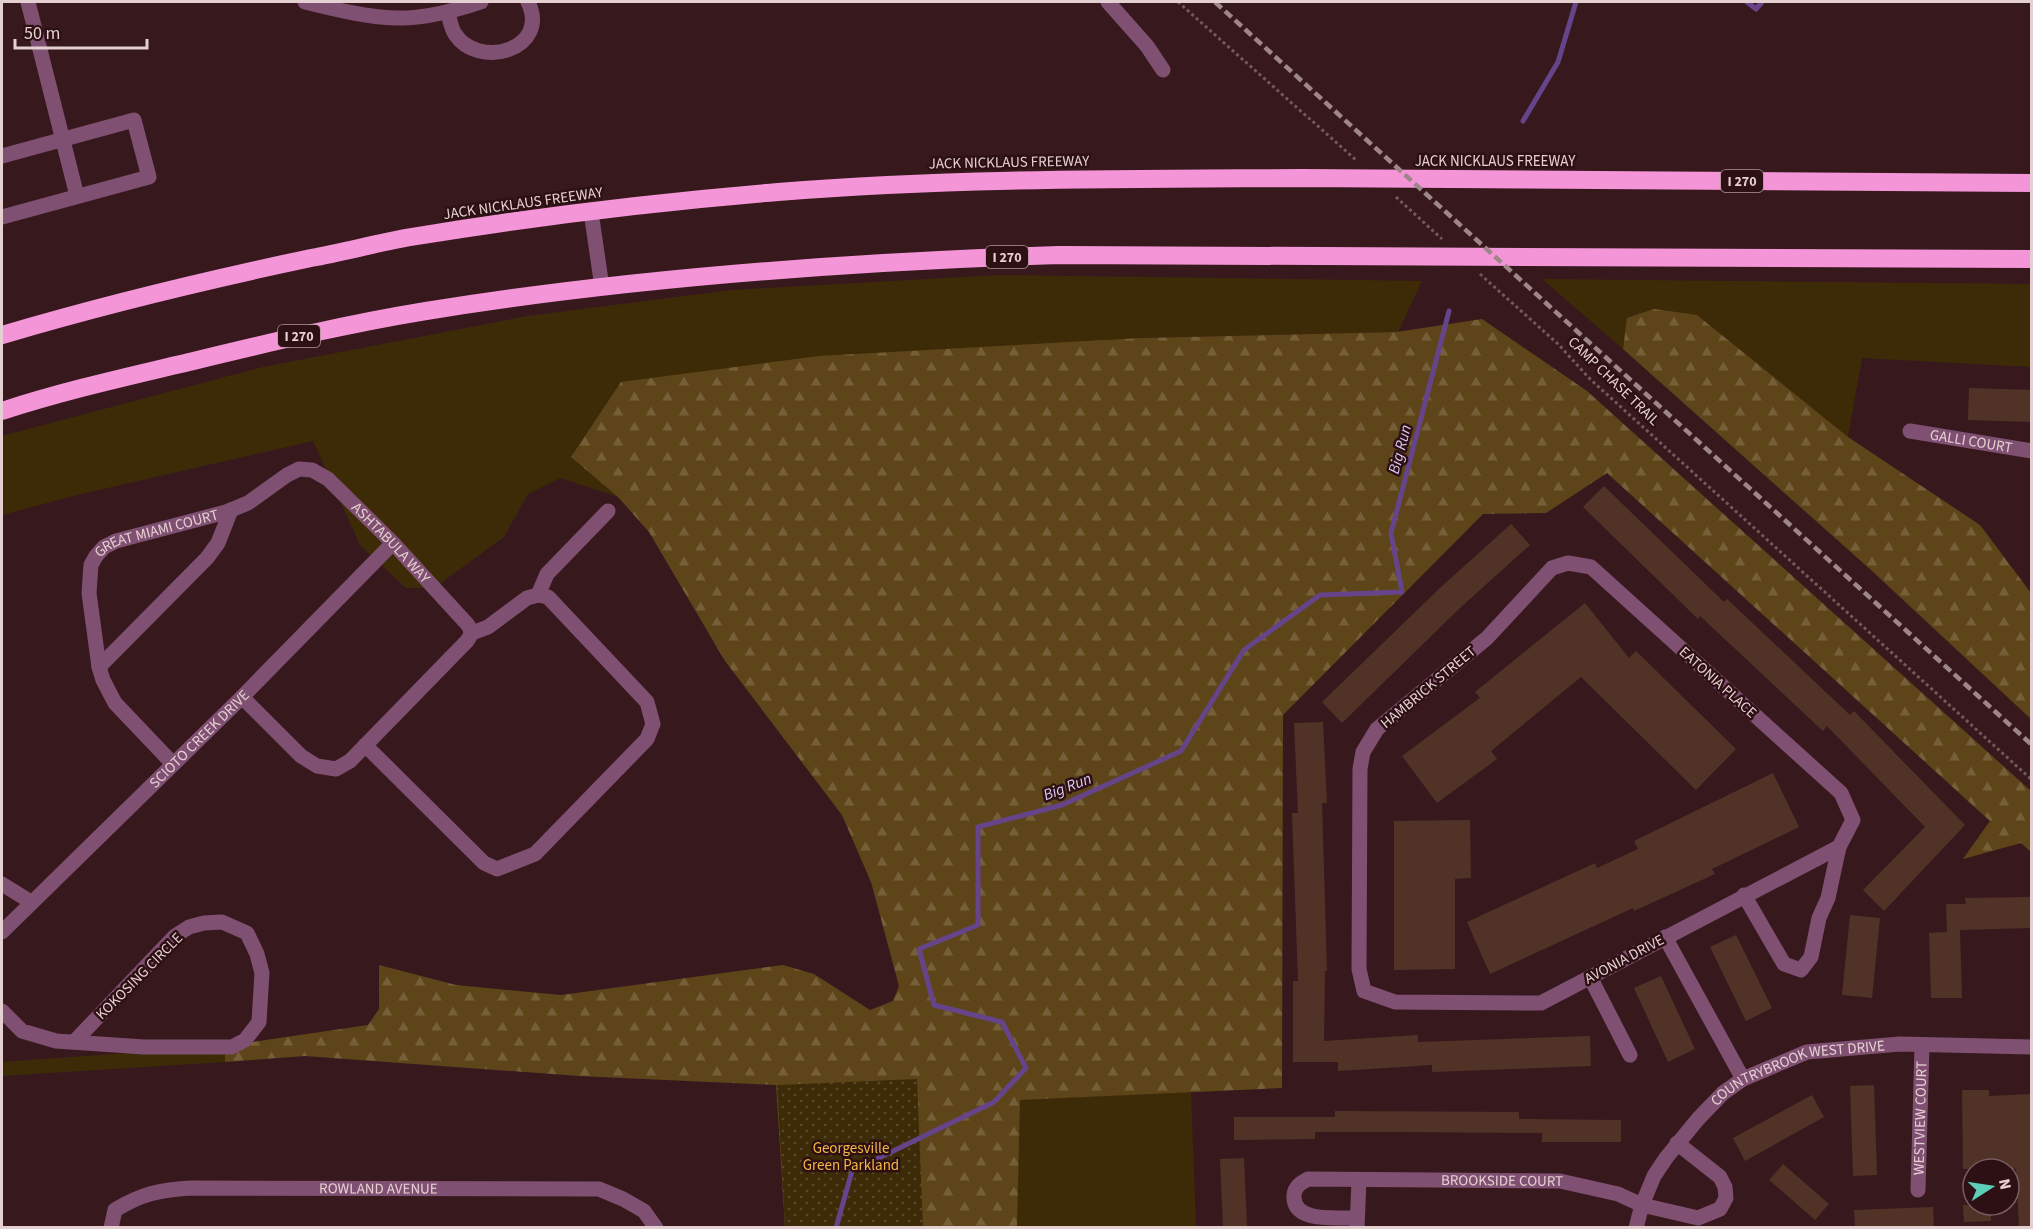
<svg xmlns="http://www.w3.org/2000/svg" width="2033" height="1229" viewBox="0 0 2033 1229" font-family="'Source Sans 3',sans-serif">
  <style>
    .green { fill: #3d2b08 }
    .forest { fill: url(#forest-firs) }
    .park { fill: url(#park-dots) }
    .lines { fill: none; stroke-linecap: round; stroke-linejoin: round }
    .stream { stroke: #66448a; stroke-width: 5 }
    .building { fill: #503326 }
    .path { stroke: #74595c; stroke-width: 3; stroke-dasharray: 3 3; stroke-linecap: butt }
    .minor { stroke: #805072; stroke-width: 15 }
    .highway { stroke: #f495d8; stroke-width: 18 }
    .rail { stroke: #9f8789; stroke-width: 4.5; stroke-dasharray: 9 4.5; stroke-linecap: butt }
    .labels { text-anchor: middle; stroke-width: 5; stroke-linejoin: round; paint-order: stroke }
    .shield { fill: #2d1014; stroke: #ae9698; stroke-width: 1.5 }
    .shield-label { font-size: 14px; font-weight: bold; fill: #e5d0d1 }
    .street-label { font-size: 15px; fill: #e5d0d1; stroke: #2d1014 }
    .park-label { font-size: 15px; fill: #f5b743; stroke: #2d1014 }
    .water-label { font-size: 16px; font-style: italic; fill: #dbc9f2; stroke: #2d1014 }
  </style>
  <defs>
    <pattern id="forest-firs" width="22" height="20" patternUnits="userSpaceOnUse" patternTransform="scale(1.5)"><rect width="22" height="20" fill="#5e4519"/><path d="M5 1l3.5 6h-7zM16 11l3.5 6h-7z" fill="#755f39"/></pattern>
    <pattern id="park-dots" width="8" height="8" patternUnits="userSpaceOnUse" patternTransform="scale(1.5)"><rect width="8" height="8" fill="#3d2b08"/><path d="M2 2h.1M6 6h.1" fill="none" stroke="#59492b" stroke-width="1.8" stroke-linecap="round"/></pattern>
  </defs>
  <rect width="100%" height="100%" fill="#37191d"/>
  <path class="green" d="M999 275 1422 281 1398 332 1142 338 571 457 618 497 560 478 528 494 504 537 434 588H406L360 545 313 441 77 495 2 515V436L263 367 528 316 732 290Z
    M1542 279 2031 284V367L1862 358 1848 437 1697 315 1628 317 1623 349Z
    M225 1046V1062L2 1076V1062Z
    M1191 1092 1196 1227 1017 1228 1019 1100Z"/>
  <path class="forest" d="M1654 309 1697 315 1848 437 1980 525 2031 593V719L1871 570 1623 349 1627 318Z
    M1482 319 1587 391 2031 791V852L2021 843 1963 859 1990 821 1607 473 1546 513 1483 514 1283 715 1282 1088 1020 1100 1017 1227H785L776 1085 579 1076 305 1056 225 1062V1046L368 1025 379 1009V965L456 985 561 995 783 965 814 974 870 1010 893 1001 899 986 871 882 842 815 725 661 649 532 618 497 571 457 621 382 819 356 1142 338 1397 332Z"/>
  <path class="park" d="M917 1079 923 1227H785L777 1085Z"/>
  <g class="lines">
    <path class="stream" d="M1747 2 1756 9 1762 2
      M1523 121 1558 62 1576 2
      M836 1228 852 1171 994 1102 1026 1068 1002 1022 934 1005 919 949 978 925V827L1062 805 1181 751 1244 650 1320 595 1402 592 1391 533 1449 311"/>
  </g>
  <path class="building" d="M1969 388 2031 390V422L1968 420Z
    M1604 486 1724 602 1727 599 1850 715 1854 711 1965 825 1884 911 1863 890 1925 827 1827 726 1823 731 1700 616 1698 619 1583 507Z
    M1511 524 1530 545 1461 607 1342 723 1322 702 1441 587Z
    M1585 603 1629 658 1636 651 1736 749 1696 790 1581 677 1491 751 1497 759 1437 803 1402 756 1480 698 1475 692Z
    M1323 722 1327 803H1322L1327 971H1325L1324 1041 1418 1035V1042L1590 1036 1591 1066 1432 1072V1065L1338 1071V1062H1293V981H1298L1292 813H1298L1294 723Z
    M1773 773 1799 827 1712 869 1715 874 1634 911 1633 908 1490 974 1467 922 1595 863 1597 868 1638 849 1634 841Z
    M1470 820 1471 878 1455 879V969L1394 970V821Z
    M2031 897V928L1960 930 1962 998H1931L1929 933 1947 932 1946 904H1966L1965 898Z
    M1850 915 1880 918 1872 998 1842 995Z
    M1736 935 1772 1008 1746 1021 1710 947Z
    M1661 976 1695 1049 1668 1062 1634 988Z
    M1874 1085 1877 1175 1853 1176 1850 1086Z
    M1962 1090H1989V1096L2031 1094V1227H2019L2016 1169H1963Z
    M1812 1095 1824 1117 1745 1161 1733 1138Z
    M1335 1111 1519 1112V1119L1621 1120V1142H1542V1133L1404 1132H1315V1139L1234 1140V1117H1335Z
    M1244 1158 1247 1227H1223L1220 1159Z
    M1783 1164 1829 1204 1815 1220 1769 1180Z
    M1963 1205H1991V1221L1964 1222Z
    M1933 1207 1934 1227H1855L1854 1210Z"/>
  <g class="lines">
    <path class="path" d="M1178 2 1356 160
      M1396 197 1442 239
      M1480 274 1558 344 1590 379 2032 780"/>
    <g class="minor">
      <path d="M28 2 77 196"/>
      <path d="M305 2C334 9 365 17 396 18 425 19 454 11 481 2"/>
      <path d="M1108 2 1147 46 1163 70"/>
      <path d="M448 13C450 20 451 28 455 34 478 70 551 50 528 2"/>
      <path d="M2 156 134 120 149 177 2 217"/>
      <path d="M591 212 602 287"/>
      <path id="s1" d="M1910 431 2032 451"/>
      <path d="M1568 563 1591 567 1841 793 1853 820 1839 847 1541 1003 1395 1002 1364 991 1359 969 1360 769 1363 752 1377 729 1487 638 1552 568Z"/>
      <path d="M538 595 547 574 608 511"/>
      <path d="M99 667 207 558 218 543 231 510"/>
      <path d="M242 697 301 756 317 766 336 769 350 761 467 641 472 633 488 627 527 598 538 595 548 597 647 702 653 724 647 739 535 854 497 869 484 863 365 745"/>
      <path id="s2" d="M173 764 115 703 103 680 99 667 89 593 91 565 96 556 104 547 116 541 226 512 248 503 287 475 299 469 312 470 328 479 393 543 468 625 472 633"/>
      <path d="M2 884 31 902"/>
      <path d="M1744 895 1784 964 1801 970 1811 957 1819 918 1828 898 1839 847"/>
      <path id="s3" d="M2 932 242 697 393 543"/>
      <path d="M1665 937 1743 1079"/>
      <path d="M1590 977 1630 1055"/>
      <path d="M2 1011 22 1031 56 1041 144 1047H232L245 1040 259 1022 262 973 257 954 247 933 222 922 204 923 189 927 175 936 74 1042"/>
      <path id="s4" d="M1918 1190 1922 1045"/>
      <path id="s5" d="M1357 1218C1338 1217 1292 1224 1294 1195 1295 1186 1301 1183 1308 1179L1560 1181 1618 1194 1642 1205 1698 1218 1720 1209 1726 1198 1725 1187 1720 1177 1677 1143"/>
      <path id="s6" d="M111 1228 115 1210C141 1194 159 1190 190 1188L599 1189 623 1199 644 1211 656 1228"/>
      <path d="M1357 1228 1359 1180"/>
      <path id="s7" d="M1636 1228 1642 1205 1654 1176 1666 1158 1698 1119 1723 1093 1743 1079 1807 1052 1900 1044 2032 1047"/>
    </g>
    <path class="highway" d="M2 335C103 305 207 280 311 258 344 252 377 243 411 237 532 217 656 202 778 192 953 178 1127 179 1302 178 1545 178 1788 181 2032 183
      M2 411C63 391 126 377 189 362 268 343 346 324 426 311 635 277 847 262 1059 255L2032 259"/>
    <path class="rail" d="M1215 2 2032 745"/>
  </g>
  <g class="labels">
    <g class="shield">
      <rect x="1721" y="170" width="42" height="22" rx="4.5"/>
      <rect x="986" y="246" width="42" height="22" rx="4.5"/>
      <rect x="278" y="325" width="42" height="22" rx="4.5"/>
    </g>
    <g class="shield-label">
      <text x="1742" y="186">I 270</text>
      <text x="1007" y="262">I 270</text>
      <text x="299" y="341">I 270</text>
    </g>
    <g class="street-label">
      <text x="1495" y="166">JACK NICKLAUS FREEWAY</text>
      <text transform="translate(1009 162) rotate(-1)" y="5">JACK NICKLAUS FREEWAY</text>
      <text transform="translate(523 203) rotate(-8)" y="5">JACK NICKLAUS FREEWAY</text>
      <text transform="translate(1614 381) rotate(44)" y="5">CAMP CHASE TRAIL</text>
      <text dy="5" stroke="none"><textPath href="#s1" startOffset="62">GALLI COURT</textPath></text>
      <text dy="5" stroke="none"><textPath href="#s2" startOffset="303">GREAT MIAMI COURT</textPath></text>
      <text dy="5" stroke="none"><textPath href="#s2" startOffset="582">ASHTABULA WAY</textPath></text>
      <text transform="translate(1718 682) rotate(42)" y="5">EATONIA PLACE</text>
      <text transform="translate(1428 687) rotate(-40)" y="5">HAMBRICK STREET</text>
      <text dy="5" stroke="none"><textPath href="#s3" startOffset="276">SCIOTO CREEK DRIVE</textPath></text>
      <text transform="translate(1624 959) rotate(-28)" y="5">AVONIA DRIVE</text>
      <text transform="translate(139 976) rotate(-45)" y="5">KOKOSING CIRCLE</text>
      <text dy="5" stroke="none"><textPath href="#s7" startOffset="242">COUNTRYBROOK WEST DRIVE</textPath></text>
      <text dy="5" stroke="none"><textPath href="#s4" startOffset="72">WESTVIEW COURT</textPath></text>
      <text dy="5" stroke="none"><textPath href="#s5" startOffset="292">BROOKSIDE COURT</textPath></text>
      <text dy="5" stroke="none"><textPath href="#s6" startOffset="286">ROWLAND AVENUE</textPath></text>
    </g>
    <g class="park-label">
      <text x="851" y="1153">Georgesville<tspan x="851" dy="17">Green Parkland</tspan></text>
    </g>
    <g class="water-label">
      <text transform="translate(1399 449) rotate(-75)" y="6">Big Run</text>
      <text transform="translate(1067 786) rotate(-21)" y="6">Big Run</text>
    </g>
  </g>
  <rect width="2033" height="1229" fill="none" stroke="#e5d0d1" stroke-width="6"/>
  <g transform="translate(1991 1187) rotate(78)"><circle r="28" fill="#2d1014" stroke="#775d60" stroke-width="1.5"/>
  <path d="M0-4.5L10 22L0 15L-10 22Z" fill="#5cceba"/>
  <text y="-9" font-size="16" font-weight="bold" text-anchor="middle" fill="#e5d0d1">N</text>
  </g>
  <path d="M15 39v9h132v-9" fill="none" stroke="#e5d0d1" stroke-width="3"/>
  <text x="24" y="39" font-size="18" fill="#e5d0d1" stroke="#2d1014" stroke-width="4.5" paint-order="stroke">50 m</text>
</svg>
